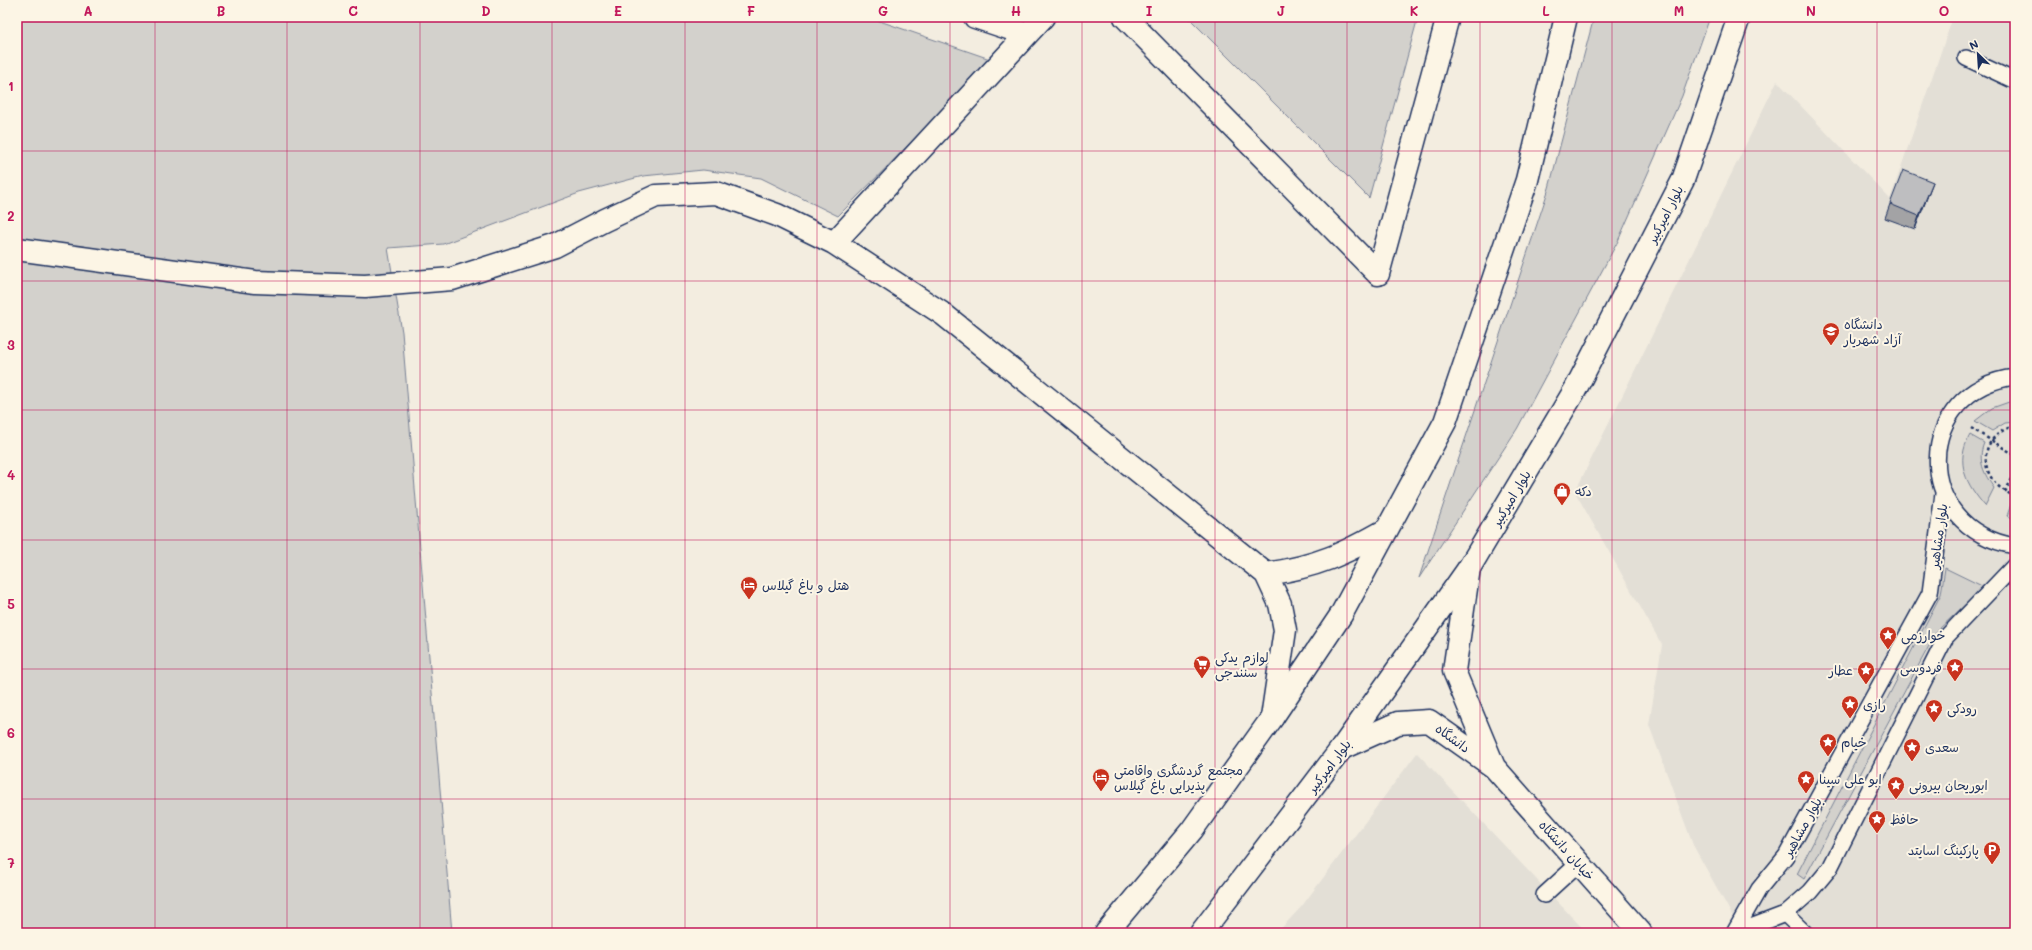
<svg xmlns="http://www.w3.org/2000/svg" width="2032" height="950" viewBox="0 0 2032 950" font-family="Mali,'Playpen Sans Arabic',sans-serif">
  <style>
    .built { fill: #e3dfd6 }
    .green { fill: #d3d1cc; stroke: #778095 }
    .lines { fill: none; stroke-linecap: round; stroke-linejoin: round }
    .lane-casing { stroke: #1b2f5e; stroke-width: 18 }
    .street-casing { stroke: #1b2f5e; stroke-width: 25 }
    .secondary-casing { stroke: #1b2f5e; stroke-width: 25 }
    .path { stroke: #1b2f5e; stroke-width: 2.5; stroke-dasharray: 3 3; stroke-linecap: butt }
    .lane { stroke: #fcf5e5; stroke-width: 15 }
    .street { stroke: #fcf5e5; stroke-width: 22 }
    .secondary { stroke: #fcf5e5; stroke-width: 22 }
    .wall { fill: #a3a3a5; stroke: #1b2f5e }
    .shaded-wall { fill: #858586; stroke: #1b2f5e }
    .building { fill: #bebec0; stroke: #1b2f5e }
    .grid { fill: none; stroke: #c2185b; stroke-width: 1; stroke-opacity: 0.55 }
    .labels { text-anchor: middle; stroke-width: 4; stroke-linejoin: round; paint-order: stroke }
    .street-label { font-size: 13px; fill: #1b2f5e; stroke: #fcf5e5 }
    .poi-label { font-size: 13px; fill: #1b2f5e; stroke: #fcf5e5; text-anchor: start }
    .neatline { fill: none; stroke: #c2185b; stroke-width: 1.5 }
    .grid-label { font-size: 13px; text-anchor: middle; font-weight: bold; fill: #c2185b }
  </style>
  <rect width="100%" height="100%" fill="#f3ede0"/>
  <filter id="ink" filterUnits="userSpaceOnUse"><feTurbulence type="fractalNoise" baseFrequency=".025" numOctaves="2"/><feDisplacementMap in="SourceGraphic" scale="8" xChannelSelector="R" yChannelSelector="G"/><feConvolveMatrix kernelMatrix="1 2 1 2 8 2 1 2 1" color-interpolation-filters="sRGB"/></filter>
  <g filter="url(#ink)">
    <path class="built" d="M1953 17H2015V933H1742L1693 845 1649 725 1662 645 1575 492 1777 81 1890 199Z
      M1417 753 1587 933H1277L1302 906Z"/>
    <path class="green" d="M17 17H868L993 60 838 216 761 178 703 170 643 176 579 193 443 244 388 248 402 332 452 933H17Z
      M1188 17H1418L1369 198Z
      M1594 17H1710L1682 96 1618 241 1517 429 1419 578 1549 188Z
      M2009 402H2015V422L2005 423 1992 431 1975 421 1992 408Z
      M1970 435 1984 443C1977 460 1984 474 1994 488L1985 506C1967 485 1954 463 1970 435Z
      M2012 501H2015V519L2007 516Z
      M1945 568 1984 587 1937 631 1804 879 1797 874 1941 594Z"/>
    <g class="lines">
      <g class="lane-casing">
        <path id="lane" d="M1966 58 2015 81
          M2015 377C1914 389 1909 528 2015 546
          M1544 895 1579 863
          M1785 914 1805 933
          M1734 933 1759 889 1786 856 1930 593 1943 494
          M1735 933 1785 914 1810 892 1830 868 1946 637 2015 565"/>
      </g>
      <g class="street-casing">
        <path id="street" d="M975 17 1026 34
          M1125 17 1378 274
          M834 243 1043 17
          M17 249 255 282 365 286 452 279 555 246 605 220 656 196 716 193 777 215 834 243 943 314 1266 574 1280 604 1285 630 1272 718
          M1378 274 1448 17
          M1469 568 1454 671 1494 767
          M1266 574C1316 567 1344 554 1386 530
          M1342 748 1398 723 1429 721 1494 767 1641 933"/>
      </g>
      <g class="secondary-casing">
        <path id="secondary" d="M1106 933 1192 830 1272 718 1341 615 1445 422 1527 180 1566 17
          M1201 933 1342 748 1469 568 1575 390 1683 180 1739 17"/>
      </g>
      <path class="path" d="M2015 426C1974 436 1978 483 2015 496
        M1971 428 2015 455
        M2005 492 2015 473"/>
      <use href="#lane" class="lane"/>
      <use href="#street" class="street"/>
      <use href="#secondary" class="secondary"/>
    </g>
    <path class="wall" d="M1928 195 1915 229 1885 218 1890 204Z"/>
    <path class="shaded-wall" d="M1933 182 1928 195 1915 229 1919 216Z"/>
    <path class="building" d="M1903 170 1933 182 1919 216 1890 204Z"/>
  </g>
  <path class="grid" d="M155 17V933M287 17V933M420 17V933M552 17V933M685 17V933M817 17V933M950 17V933M1082 17V933M1215 17V933M1347 17V933M1480 17V933M1612 17V933M1745 17V933M1877 17V933M17 151H2015M17 281H2015M17 410H2015M17 540H2015M17 669H2015M17 799H2015"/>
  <defs>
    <g id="university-pin" transform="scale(0.9)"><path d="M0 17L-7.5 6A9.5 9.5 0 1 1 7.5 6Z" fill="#c8321e" stroke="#fcf5e5"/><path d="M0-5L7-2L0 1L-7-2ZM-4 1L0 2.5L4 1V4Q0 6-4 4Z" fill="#fff"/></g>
    <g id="shop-pin" transform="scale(0.9)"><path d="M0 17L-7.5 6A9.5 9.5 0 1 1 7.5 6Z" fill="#c8321e" stroke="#fcf5e5"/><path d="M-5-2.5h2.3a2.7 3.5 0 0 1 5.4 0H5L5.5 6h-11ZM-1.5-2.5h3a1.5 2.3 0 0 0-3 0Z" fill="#fff"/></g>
    <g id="hotel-pin" transform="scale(0.9)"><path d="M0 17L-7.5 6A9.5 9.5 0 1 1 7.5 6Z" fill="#c8321e" stroke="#fcf5e5"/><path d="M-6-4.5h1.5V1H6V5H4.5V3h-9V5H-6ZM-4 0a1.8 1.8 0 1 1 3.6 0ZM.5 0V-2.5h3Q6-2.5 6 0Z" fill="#fff"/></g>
    <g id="sight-pin" transform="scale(0.9)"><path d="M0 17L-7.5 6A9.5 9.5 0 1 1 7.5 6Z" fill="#c8321e" stroke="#fcf5e5"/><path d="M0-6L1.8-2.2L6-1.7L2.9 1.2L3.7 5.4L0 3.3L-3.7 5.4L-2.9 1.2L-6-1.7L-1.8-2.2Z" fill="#fff"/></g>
    <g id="supermarket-pin" transform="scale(0.9)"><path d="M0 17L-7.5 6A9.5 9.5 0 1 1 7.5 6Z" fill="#c8321e" stroke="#fcf5e5"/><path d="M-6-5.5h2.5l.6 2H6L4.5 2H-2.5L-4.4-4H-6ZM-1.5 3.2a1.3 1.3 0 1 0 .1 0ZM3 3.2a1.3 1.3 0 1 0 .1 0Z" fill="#fff"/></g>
    <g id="parking-pin" transform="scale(0.9)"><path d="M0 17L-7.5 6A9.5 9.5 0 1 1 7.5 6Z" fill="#c8321e" stroke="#fcf5e5"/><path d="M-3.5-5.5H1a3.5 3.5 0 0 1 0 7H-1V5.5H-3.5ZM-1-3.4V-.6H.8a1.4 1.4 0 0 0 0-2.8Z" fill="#fff"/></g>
  </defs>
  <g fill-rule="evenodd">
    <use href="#university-pin" x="1831" y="331"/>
    <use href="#shop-pin" x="1562" y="491"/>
    <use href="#hotel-pin" x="749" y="585"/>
    <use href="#sight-pin" x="1888" y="635"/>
    <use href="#supermarket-pin" x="1202" y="664"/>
    <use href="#sight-pin" x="1955" y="667"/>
    <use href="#sight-pin" x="1866" y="670"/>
    <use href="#sight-pin" x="1850" y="704"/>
    <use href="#sight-pin" x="1934" y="708"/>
    <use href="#sight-pin" x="1828" y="742"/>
    <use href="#sight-pin" x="1912" y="747"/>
    <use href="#hotel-pin" x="1101" y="777"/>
    <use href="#sight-pin" x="1806" y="779"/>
    <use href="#sight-pin" x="1896" y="785"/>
    <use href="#sight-pin" x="1877" y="819"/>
    <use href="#parking-pin" x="1992" y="850"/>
  </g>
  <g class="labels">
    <g class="street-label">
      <text transform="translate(1665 214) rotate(-63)" y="5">بلوار امیرکبیر</text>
      <text transform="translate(1511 498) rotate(-59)" y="5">بلوار امیرکبیر</text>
      <text transform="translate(1938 536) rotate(-82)" y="5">بلوار مشاهیر</text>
      <text transform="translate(1453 738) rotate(36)" y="5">دانشگاه</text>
      <text transform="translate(1329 766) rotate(-53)" y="5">بلوار امیرکبیر</text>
      <text transform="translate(1802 827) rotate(-61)" y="5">بلوار مشاهیر</text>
      <text transform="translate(1567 850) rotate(48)" y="5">خیابان دانشگاه</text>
    </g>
    <g class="poi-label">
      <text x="1844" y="329">دانشگاه<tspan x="1844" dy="15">آزاد شهریار</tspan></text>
      <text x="1575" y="496">دکه</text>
      <text x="762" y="590">هتل و باغ گیلاس</text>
      <text x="1901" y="640">خوارزمی</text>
      <text x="1215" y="662">لوازم یدکی<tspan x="1215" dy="15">سنندجی</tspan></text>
      <text x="1942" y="672" text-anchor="end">فردوسی</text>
      <text x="1853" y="675" text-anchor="end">عطار</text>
      <text x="1863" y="709">رازی</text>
      <text x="1947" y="713">رودکی</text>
      <text x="1841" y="747">خیام</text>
      <text x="1925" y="752">سعدی</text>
      <text x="1114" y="775">مجتمع گردشگری واقامتی<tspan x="1114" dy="15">پذیرایی باغ گیلاس</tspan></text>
      <text x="1819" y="784">ابو علی سینا</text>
      <text x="1909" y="790">ابوریحان بیرونی</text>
      <text x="1890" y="824">حافظ</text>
      <text x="1979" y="855" text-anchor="end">پارکینگ اسایتد</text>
    </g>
  </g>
  <rect width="2032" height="950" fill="none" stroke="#fcf5e5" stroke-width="44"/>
  <g transform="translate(1978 54) rotate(335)" stroke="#fcf5e5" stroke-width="3" paint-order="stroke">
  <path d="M0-3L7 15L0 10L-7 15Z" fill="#1b2f5e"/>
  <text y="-6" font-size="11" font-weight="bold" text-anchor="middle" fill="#1b2f5e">N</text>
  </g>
  <rect x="22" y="22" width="1988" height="906" class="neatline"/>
  <g class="grid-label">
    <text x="88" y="16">A</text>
    <text x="221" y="16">B</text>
    <text x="353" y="16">C</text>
    <text x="486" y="16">D</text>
    <text x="618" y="16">E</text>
    <text x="751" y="16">F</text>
    <text x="883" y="16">G</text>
    <text x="1016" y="16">H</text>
    <text x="1149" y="16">I</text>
    <text x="1281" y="16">J</text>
    <text x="1414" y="16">K</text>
    <text x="1546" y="16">L</text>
    <text x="1679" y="16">M</text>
    <text x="1811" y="16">N</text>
    <text x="1944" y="16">O</text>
    <text x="11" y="91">1</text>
    <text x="11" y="221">2</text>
    <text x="11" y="350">3</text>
    <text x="11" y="480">4</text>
    <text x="11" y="609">5</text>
    <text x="11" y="738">6</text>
    <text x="11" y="868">7</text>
  </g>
</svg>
